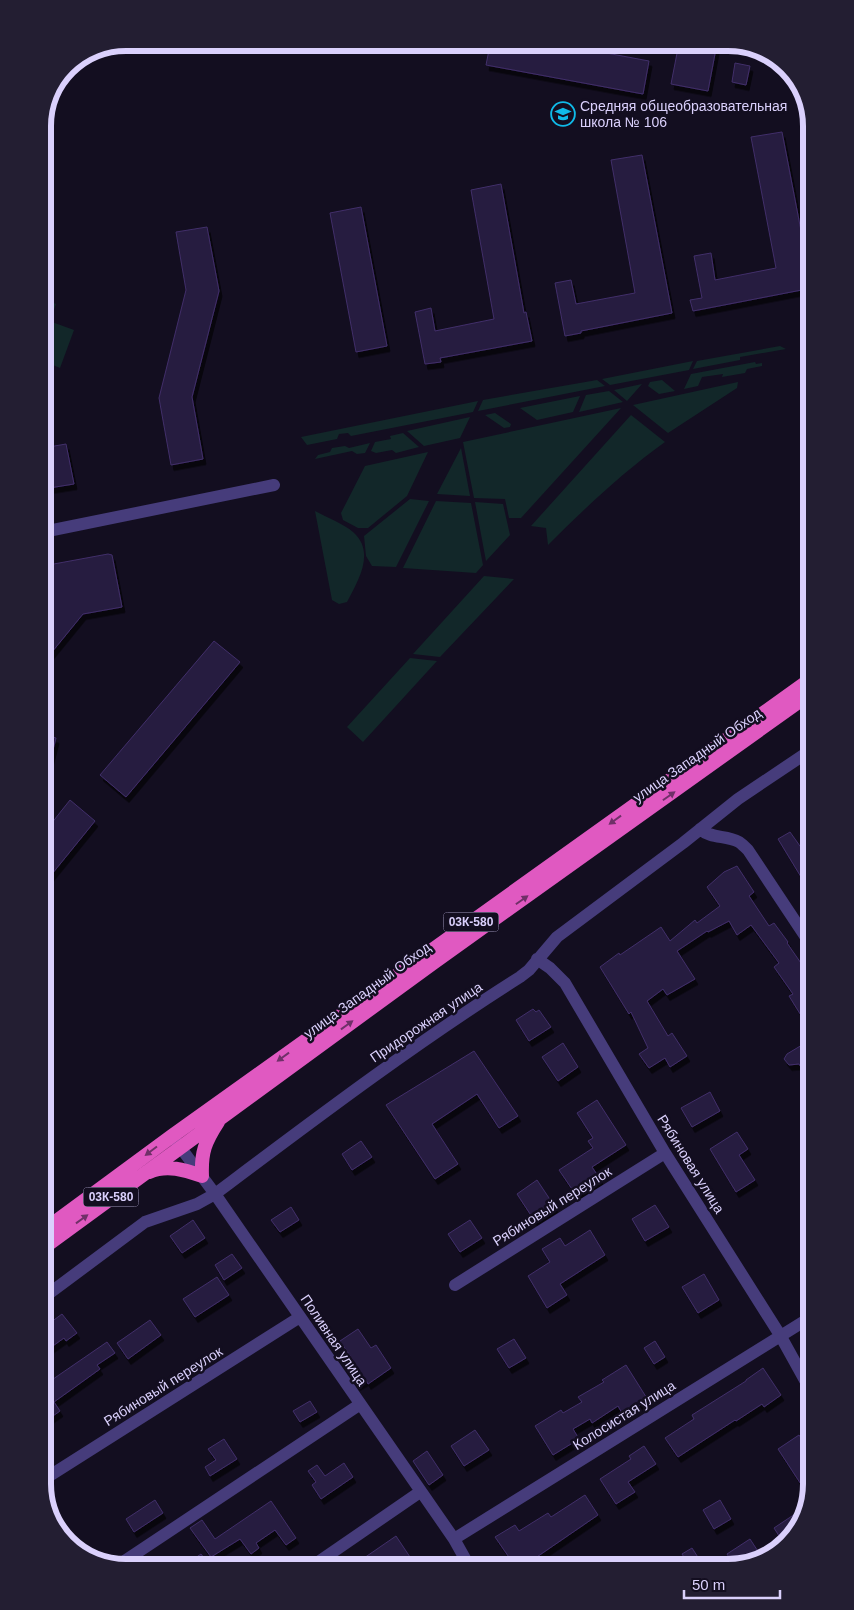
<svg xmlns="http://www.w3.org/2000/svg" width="854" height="1610" viewBox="0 0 854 1610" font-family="Arial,sans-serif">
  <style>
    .green { fill: #122729 }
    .building { fill: #271c3f; stroke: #412f6a; filter: url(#shadow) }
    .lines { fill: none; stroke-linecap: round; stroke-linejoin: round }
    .minor { stroke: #463c7b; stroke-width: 12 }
    .trunk { stroke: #e059c1; stroke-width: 14 }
    .oneway { fill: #6f3068 }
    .labels { text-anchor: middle; stroke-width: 5; stroke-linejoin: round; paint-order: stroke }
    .shield { fill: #130e20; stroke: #9e96ba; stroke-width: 1 }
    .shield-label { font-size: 12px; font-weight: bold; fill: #dad0fc }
    .poi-label { font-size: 14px; fill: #dad0fc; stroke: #130e20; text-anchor: start }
    .street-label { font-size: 14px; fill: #dad0fc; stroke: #130e20 }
    .rim { fill: none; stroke: #dad0fc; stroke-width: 6 }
  </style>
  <defs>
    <filter id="shadow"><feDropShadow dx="3" dy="5.5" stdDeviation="0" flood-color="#0009"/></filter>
  </defs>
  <rect width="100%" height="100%" fill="#130e20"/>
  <path class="green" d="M43 298 56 304 43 340Z
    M52 322 74 330 60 368 43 361V348Z
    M780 346 786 349 740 357V360L693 369 697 361Z
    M693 361 689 370 610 385 602 379Z
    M755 362 756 364 762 363V366L747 369 745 373 722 377 723 374 702 377 698 386 684 389 691 374Z
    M597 380 605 386 478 411 483 400Z
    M662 380 675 391 659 394 648 386 650 382Z
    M738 382 737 388 668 433 633 405Z
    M642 384 627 401 614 390Z
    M609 391 623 402 579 412 586 395Z
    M580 396 573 412 537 420 520 408Z
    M478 401 473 412 351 436 348 433 339 434 337 439 307 445 301 437Z
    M621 408 521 518H509L505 499 474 498 463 442Z
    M495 413 511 424 510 427 504 428 485 415Z
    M631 415 665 442C622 473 585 508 548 545L546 528 531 526Z
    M470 417 460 438 424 446 407 431Z
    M403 433 419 447 396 453 392 450 376 453 371 451 375 442 391 439 390 436Z
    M370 443 365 453 357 454 352 451 315 459 318 455 330 452 332 448 345 446 349 448Z
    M461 448 470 496 437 494Z
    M428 452 407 496 368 528H358L343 520 341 513 365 466Z
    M410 499 429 501 396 567 372 566 366 556 364 536Z
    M436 501 471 503 483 565 476 573 403 568Z
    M475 502 503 504 510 535 486 561Z
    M315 511C326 517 344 524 353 532 376 552 358 581 347 602L339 604 332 600Z
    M484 576 514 579 440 657 413 654Z
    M410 658 437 661 363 742 347 727Z"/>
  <path class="building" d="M679 43H717L708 91 671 84Z
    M569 44V46L649 61 643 94 486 65 490 45Z
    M735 63 750 66 746 85 732 82Z
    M782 132 812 288 693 311 690 300 702 298 694 256 711 253 715 280 776 268 751 137Z
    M642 155 672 313 581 331V333L565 336 555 283 571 280 576 304 635 293 611 160Z
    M501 184 524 313 526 312 532 341 440 358 441 362 425 364 415 312 431 308 435 331 494 319 471 190Z
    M361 207 387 346 356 352 330 213Z
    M207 227 219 291 192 397 203 459 171 465 159 398 186 290 176 232Z
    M66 444 74 484 43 489V448Z
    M108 554 112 555 122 607 83 614 43 663V566Z
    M214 641 240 662 126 797 100 775Z
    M43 734 56 738 46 777 43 776Z
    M70 800 95 821 43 885V834Z
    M790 832 812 863V895L778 839Z
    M737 866 754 892 749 896 769 926 774 923 788 942 787 943 812 979V1033L789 996 793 994 774 967 779 963 751 925 737 935 729 921 708 932 707 931 677 951 695 979 667 995 663 989 647 1001 668 1036 672 1033 687 1056 670 1067 665 1058 649 1068 639 1054 648 1048 631 1012 629 1014 600 967 619 953 620 955 661 927 670 941 695 920 697 923 720 906 707 887 724 872Z
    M533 1009 536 1012 539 1010 551 1027 529 1041 516 1020Z
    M812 1039V1085L799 1064 789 1065 784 1059 787 1054Z
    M563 1043 578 1067 558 1081 542 1057Z
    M474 1051 518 1116 499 1128 477 1094 432 1124 458 1164 435 1179 386 1105Z
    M710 1092 720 1111 692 1127 681 1108Z
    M597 1100 626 1145 592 1167 600 1179 576 1195 559 1170 593 1148 588 1141 593 1138 577 1113Z
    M737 1132 748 1149 739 1155 755 1180 736 1192 710 1149Z
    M361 1141 372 1157 352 1170 342 1154Z
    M537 1180 555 1207 534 1220 517 1194Z
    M655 1205 669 1227 645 1241 632 1219Z
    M291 1207 299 1220 280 1232 271 1220Z
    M193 1220 205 1238 182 1253 170 1236Z
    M470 1220 482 1238 460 1252 448 1234Z
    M590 1230 605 1255 560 1284 567 1295 547 1308 528 1276 550 1262 542 1249 560 1238 565 1246Z
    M232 1254 242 1268 224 1280 215 1265Z
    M704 1274 719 1300 698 1313 682 1287Z
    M217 1277 229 1295 195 1317 183 1299Z
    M62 1314 77 1333 66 1341 64 1338 43 1353V1328Z
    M150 1320 161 1335 128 1359 117 1343Z
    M358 1329 371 1348 376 1345 391 1368 368 1384 366 1380 357 1385 344 1366 353 1360 340 1341Z
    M514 1339 526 1358 509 1368 497 1349Z
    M655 1341 665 1357 654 1364 644 1348Z
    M107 1342 115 1353 97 1365 100 1369 54 1402 60 1411 43 1423V1386Z
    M626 1365 648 1400 623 1415 618 1406 592 1423 590 1419 573 1429 579 1439 553 1455 535 1426 561 1410 563 1413 582 1402 578 1397 604 1382 602 1380Z
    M763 1368 781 1395 764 1407 762 1404 736 1421 735 1420 678 1457 665 1438 694 1419 692 1415 746 1381V1380Z
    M310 1401 317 1412 300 1422 293 1411Z
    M475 1430 489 1450 464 1466 451 1446Z
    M799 1435 812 1454V1484L808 1495 778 1449Z
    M224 1439 237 1459 210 1476 205 1467 216 1460 208 1449Z
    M644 1446 656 1464 628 1482 635 1492 616 1504 600 1479 631 1459 629 1456Z
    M427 1451 443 1475 429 1485 413 1461Z
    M344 1463 353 1477 321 1499 312 1485 316 1482 308 1471 317 1465 325 1476Z
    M585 1495 598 1515 528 1563H513L495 1537 515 1525 519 1531 548 1513 551 1517Z
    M155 1500 163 1513 134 1532 126 1519Z
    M720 1500 731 1519 714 1529 703 1510Z
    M271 1501 296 1538 286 1545 275 1530 256 1543 259 1548 251 1554 240 1539 211 1557 190 1528 202 1520 215 1539Z
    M795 1514 800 1521 797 1530 783 1542 774 1528Z
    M396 1536 410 1557 399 1565H369L364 1558Z
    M750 1539 763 1559 760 1561H731L727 1554Z
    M692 1548 701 1562H687L682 1554Z
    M201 1554 210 1566 182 1567Z"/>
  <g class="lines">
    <path class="minor" d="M43 532 274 485
      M700 829C711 839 726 835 739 842 742 844 745 847 748 850L811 945
      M537 959 550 968 565 983 665 1153 780 1335 811 1391
      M172 1136 215 1194 454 1539 468 1564
      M455 1285 665 1153
      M43 1298 145 1222 197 1204 215 1194C315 1119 414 1044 520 977L529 970 557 937 683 843 738 799 811 750
      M43 1480 300 1317
      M454 1539 811 1317
      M314 1565 420 1492
      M117 1566 359 1405"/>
    <path class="trunk" d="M149 1172C167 1164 185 1170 202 1176 201 1152 205 1142 218 1122
      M43 1231 172 1136 811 679
      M43 1248 433 963 811 693"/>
  </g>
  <defs><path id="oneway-solid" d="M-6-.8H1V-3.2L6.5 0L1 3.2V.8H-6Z" transform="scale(1.25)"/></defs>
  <g class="oneway">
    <use href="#oneway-solid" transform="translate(669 796) rotate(-35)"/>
    <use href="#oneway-solid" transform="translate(615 820) rotate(144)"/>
    <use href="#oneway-solid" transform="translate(522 900) rotate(-35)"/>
    <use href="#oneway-solid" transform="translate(347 1025) rotate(-36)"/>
    <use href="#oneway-solid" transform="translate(283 1057) rotate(144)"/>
    <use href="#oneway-solid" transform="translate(151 1151) rotate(143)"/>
    <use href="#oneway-solid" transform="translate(82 1219) rotate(-36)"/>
  </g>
  <defs>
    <g id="school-ring" transform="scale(1.25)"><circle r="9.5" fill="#130e20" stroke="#10bae8" stroke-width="1.5"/><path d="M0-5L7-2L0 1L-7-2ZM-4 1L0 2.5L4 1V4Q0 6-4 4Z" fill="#10bae8"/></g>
  </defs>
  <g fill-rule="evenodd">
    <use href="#school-ring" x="563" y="114"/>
  </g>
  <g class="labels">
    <g class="shield">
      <rect x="443.5" y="912.5" width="55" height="19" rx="4"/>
      <rect x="83.5" y="1187.5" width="55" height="19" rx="4"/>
    </g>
    <g class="shield-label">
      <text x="471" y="926">03К-580</text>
      <text x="111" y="1201">03К-580</text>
    </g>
    <g class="poi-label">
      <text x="580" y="111">Средняя общеобразовательная<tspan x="580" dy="16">школа № 106</tspan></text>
    </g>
    <g class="street-label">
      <text transform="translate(697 755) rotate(-35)" y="5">улица Западный Обход</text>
      <text transform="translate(367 990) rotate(-36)" y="5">улица Западный Обход</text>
      <text transform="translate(426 1022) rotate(-34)" y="5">Придорожная улица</text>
      <text transform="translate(691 1164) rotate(58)" y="5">Рябиновая улица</text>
      <text transform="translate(552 1206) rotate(-32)" y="5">Рябиновый переулок</text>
      <text transform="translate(334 1340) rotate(56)" y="5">Поливная улица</text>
      <text transform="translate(163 1386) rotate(-32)" y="5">Рябиновый переулок</text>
      <text transform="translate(624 1415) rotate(-32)" y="5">Колосистая улица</text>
    </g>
  </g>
  <path d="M0 0H854V1610H0ZM126 51H728A75 75 0 0 1 803 126V1484A75 75 0 0 1 728 1559H126A75 75 0 0 1 51 1484V126A75 75 0 0 1 126 51Z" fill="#231e32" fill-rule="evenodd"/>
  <path class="rim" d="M126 51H728A75 75 0 0 1 803 126V1484A75 75 0 0 1 728 1559H126A75 75 0 0 1 51 1484V126A75 75 0 0 1 126 51Z"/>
  <path d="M684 1590v8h96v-8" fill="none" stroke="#dad0fc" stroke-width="2.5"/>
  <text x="692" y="1590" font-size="15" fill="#dad0fc" stroke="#130e20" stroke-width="4" paint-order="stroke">50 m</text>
</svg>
